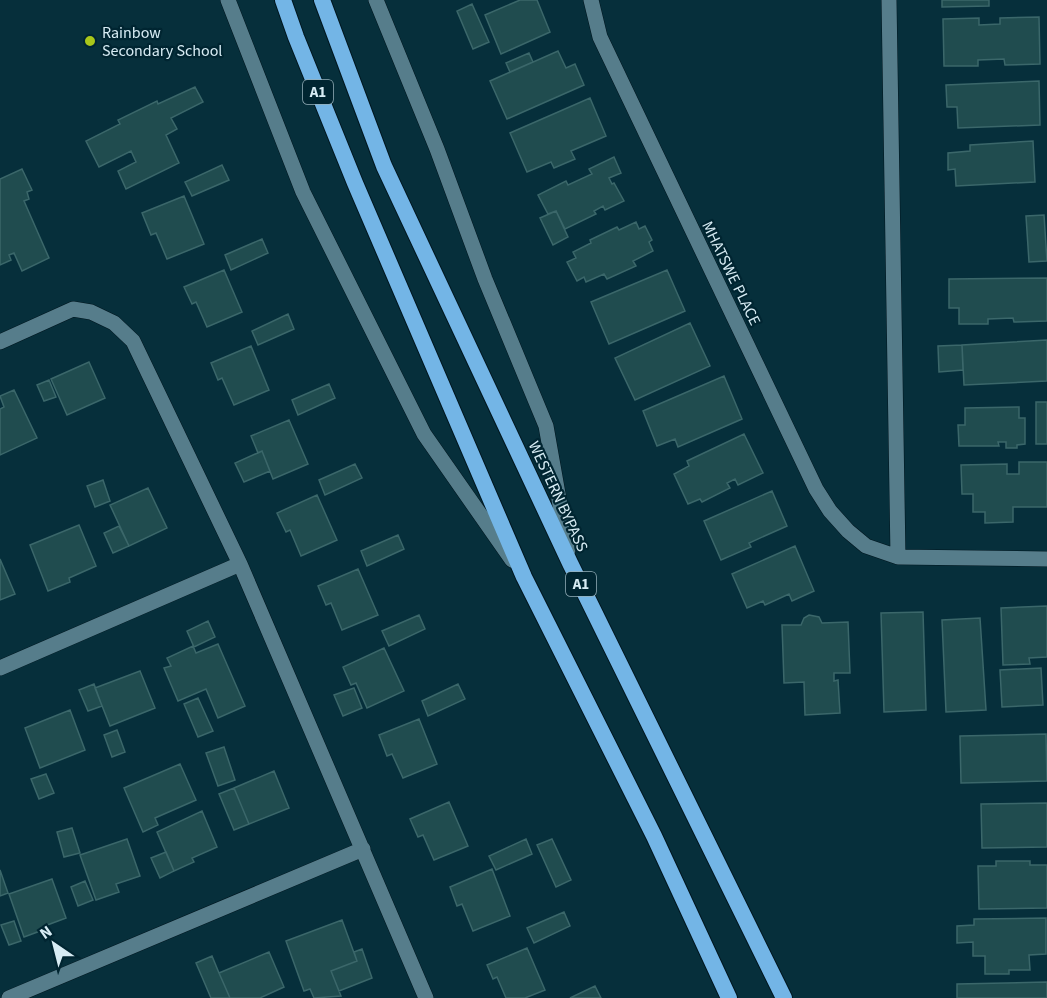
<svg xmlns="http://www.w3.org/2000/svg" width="1047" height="998" viewBox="0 0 1047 998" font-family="'Source Sans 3',sans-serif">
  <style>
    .building { fill: #204c4f; stroke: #3b676a; stroke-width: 1.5 }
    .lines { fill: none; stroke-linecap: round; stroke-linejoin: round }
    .minor-casing { stroke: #00161f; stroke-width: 16 }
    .tertiary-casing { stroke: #00161f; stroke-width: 16 }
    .trunk-casing { stroke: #00161f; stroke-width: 18 }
    .minor { stroke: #567d8b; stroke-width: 15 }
    .tertiary { stroke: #567d8b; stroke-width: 15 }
    .trunk { stroke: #73b5e6; stroke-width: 16 }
    .poi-dot { fill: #a9c71a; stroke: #002531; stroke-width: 2 }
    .labels { text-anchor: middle; stroke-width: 4.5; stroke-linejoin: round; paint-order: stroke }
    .shield { fill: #002531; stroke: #96b0ba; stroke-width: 1.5 }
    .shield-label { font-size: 15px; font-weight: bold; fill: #d7ecf4 }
    .poi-label { font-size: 16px; fill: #d7ecf4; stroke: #002531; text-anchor: start }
    .street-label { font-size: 16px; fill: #d7ecf4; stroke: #002531 }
  </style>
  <rect width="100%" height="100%" fill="#062f3b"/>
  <path class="building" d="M520 0H537L550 32 501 54 485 15Z
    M942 0H989V6L942 7Z
    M472 4 489 42 473 49 457 11Z
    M1039 17 1040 64 1005 65 1004 59 978 60V66H944L943 19 979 18V25L1000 24V18Z
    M558 51 566 68 575 64 584 85 507 119 490 81Z
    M529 53 533 62 510 72 506 63Z
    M1039 81 1040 125 958 128 957 107H947L946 85Z
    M195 87 203 102 171 118 177 129 166 135 179 163 126 189 118 171 136 162 131 151 99 167 86 141 120 124 118 120 157 101 158 104Z
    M590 98 606 136 571 151 575 159 554 168 551 162 527 172 510 133Z
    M1033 141 1035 182 956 186 955 169 948 170V153L970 151V145Z
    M614 157 621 173 609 178 612 184 614 183 624 201 605 210 603 206 594 211 596 214 565 229 556 211 548 214 538 195 566 181 568 185 592 174 589 169Z
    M222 165 229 180 192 196 185 182Z
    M22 169 32 190 27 192 29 199 24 201 49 258 22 271 14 253 9 255 11 260 0 265V179Z
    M184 196 204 244 167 259 156 233 151 235 142 213Z
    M556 211 568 237 553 245 540 218Z
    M1044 215 1047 261 1029 262 1026 216Z
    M636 222 639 229 645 226 652 240 649 242 653 251 633 261 636 266 607 279 604 274 586 282 584 277 577 281 567 262 576 258 573 252 591 243 590 240 617 227 619 230Z
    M262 239 268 253 231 270 225 255Z
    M224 270 242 312 207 327 196 302 192 304 184 287Z
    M667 270 685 311 609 344 591 302Z
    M1047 278V321L1014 322 1013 318 988 319V324H959V308H949V279Z
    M288 314 294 329 258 345 252 331Z
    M690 323 710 366 635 400 615 358Z
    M1047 340V381L964 385 962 345Z
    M962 345 963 370 939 372 938 346Z
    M251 346 269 390 234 405 222 378 218 380 211 363Z
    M89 362 105 398 67 415 51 379Z
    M724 376 742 419 678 447 675 439 657 446 643 411Z
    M49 380 56 397 44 401 37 385Z
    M329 384 335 398 298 415 292 400Z
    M14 390 37 438 0 455V409L4 407 0 396Z
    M1036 402H1047V444H1036Z
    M1019 407V418H1025V444L1017 445V448H1006V442H998L999 446H959L958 425H965V408Z
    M289 420 308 464 273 479 262 451 258 453 251 436Z
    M744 434 763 473 738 485 735 479 727 483 730 488 702 502 700 499 688 504 674 474 689 466 687 461Z
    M262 451 270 471 244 482 235 463Z
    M1019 462H1047V507H1013V522L985 523V512H973V494H962L961 465 1007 464V474H1019Z
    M355 464 362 478 325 495 319 480Z
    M103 480 110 501 95 507 87 486Z
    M148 488 167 528 129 546 110 505Z
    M772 491 787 526 749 543 751 547 721 560 704 521Z
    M317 495 337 540 301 556 290 530 286 532 277 513Z
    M79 525 96 566 69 578 70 582 48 591 30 545Z
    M119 526 129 546 113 553 104 533Z
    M398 535 404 549 367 566 361 551Z
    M795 546 814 591 792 601 789 594 765 605 763 601 747 608 732 574Z
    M0 559 15 594 0 600Z
    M358 569 378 615 342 630 331 603 326 605 318 586Z
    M1047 606V657L1029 658 1030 664 1003 665 1001 608Z
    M923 612 926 710 884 712 881 613Z
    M419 615 425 629 389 646 382 631Z
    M809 615 819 617 822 623 848 622 850 673H834V681L838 680 840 713 805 715 804 682 784 683 782 625H801L804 618Z
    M980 618 986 710 946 712 942 620Z
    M208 621 215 637 194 647 187 631Z
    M218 644 245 706 218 718 206 689 178 701 164 668 171 666 167 658 193 646 196 653Z
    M384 648 404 691 367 708 356 683 351 685 343 667Z
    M1041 668 1043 705 1002 707 1000 670Z
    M140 671 155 708 110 726 95 688Z
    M94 684 102 706 88 711 79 690Z
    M458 684 465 699 428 716 422 701Z
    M354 688 362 708 343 716 334 695Z
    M198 698 213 731 198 737 184 704Z
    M70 710 85 750 40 768 25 728Z
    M419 719 437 764 403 778 392 754 387 756 379 735Z
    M117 730 125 752 112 757 104 735Z
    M1046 734 1047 781 961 783 960 736Z
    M224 747 235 780 218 786 206 753Z
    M180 764 196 800 155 818 158 825 143 832 124 788Z
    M274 771 289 808 249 824 234 788Z
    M46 774 54 793 39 799 31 779Z
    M234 788 249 824 234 830 219 794Z
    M449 802 468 846 434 860 423 835 418 837 410 819Z
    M1047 803V847L982 848 981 804Z
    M202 811 217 847 192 858 194 862 174 871 157 832Z
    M72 828 80 853 64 857 57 832Z
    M127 839 140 876 116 884 119 892 96 900 80 855Z
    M526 839 532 854 496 870 489 856Z
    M552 839 571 880 556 887 537 845Z
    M166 852 174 871 160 878 151 858Z
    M996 861H1030V865H1047V908L979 909 978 866H996Z
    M492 869 510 916 473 931 462 904 457 906 450 887Z
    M0 870 8 893 0 896Z
    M52 879 66 918 42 927 43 930 24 937 9 894Z
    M85 881 93 900 78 906 71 887Z
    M564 912 570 926 534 943 527 928Z
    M1046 918V954L1029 955 1030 970H1009V974H985V956H973V942L957 943V926L974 925V919Z
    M342 920 357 961 331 971 341 996 314 998 310 989 304 991 286 941Z
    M14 921 21 941 9 945 1 925Z
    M527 948 545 990 525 998H506L497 977 493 979 487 965Z
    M362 949 372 978 339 991 331 971 357 961 354 952Z
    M269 952 284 987 260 998H230L219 973Z
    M212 956 219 973 230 998H211L196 963Z
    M1047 982V998H957V984Z
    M595 986 601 998H570Z"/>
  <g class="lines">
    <g class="minor-casing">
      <path id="minor" d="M591 0 600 37 816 489 830 511 848 531 866 546 898 557 1047 559
        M889 0 898 557
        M0 342 73 309 91 312 114 323 133 341 240 564 426 998
        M0 668 240 564
        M9 998 363 849"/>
    </g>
    <g class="tertiary-casing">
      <path id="tertiary" d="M228 0 303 192 424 434 512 560
        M376 0 437 149 485 279 546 426 568 550"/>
    </g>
    <g class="trunk-casing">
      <path id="trunk" d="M283 0 296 37 355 183 524 577 654 836 729 998
        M322 0 384 166 570 563 784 998"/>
    </g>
    <use href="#minor" class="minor"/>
    <use href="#tertiary" class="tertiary"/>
    <use href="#trunk" class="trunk"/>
  </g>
  <circle class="poi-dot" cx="90" cy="41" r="6"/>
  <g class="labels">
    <g class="shield">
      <rect x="303" y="80" width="30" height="24" rx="4.5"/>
      <rect x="566" y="572" width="30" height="24" rx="4.5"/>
    </g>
    <g class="shield-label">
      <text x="318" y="97">A1</text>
      <text x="581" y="589">A1</text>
    </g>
    <g class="poi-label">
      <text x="102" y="38">Rainbow<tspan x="102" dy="18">Secondary School</tspan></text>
    </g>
    <g class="street-label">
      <text transform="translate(732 273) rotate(64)" y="6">MHATSWE PLACE</text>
      <text transform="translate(559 496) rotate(65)" y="6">WESTERN BYPASS</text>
    </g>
  </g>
  <g transform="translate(54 944) rotate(325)" stroke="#002531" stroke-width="4.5" paint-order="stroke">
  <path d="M0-4.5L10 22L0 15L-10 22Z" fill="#d7ecf4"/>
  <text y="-9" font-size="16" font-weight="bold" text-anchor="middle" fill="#d7ecf4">N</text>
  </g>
</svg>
